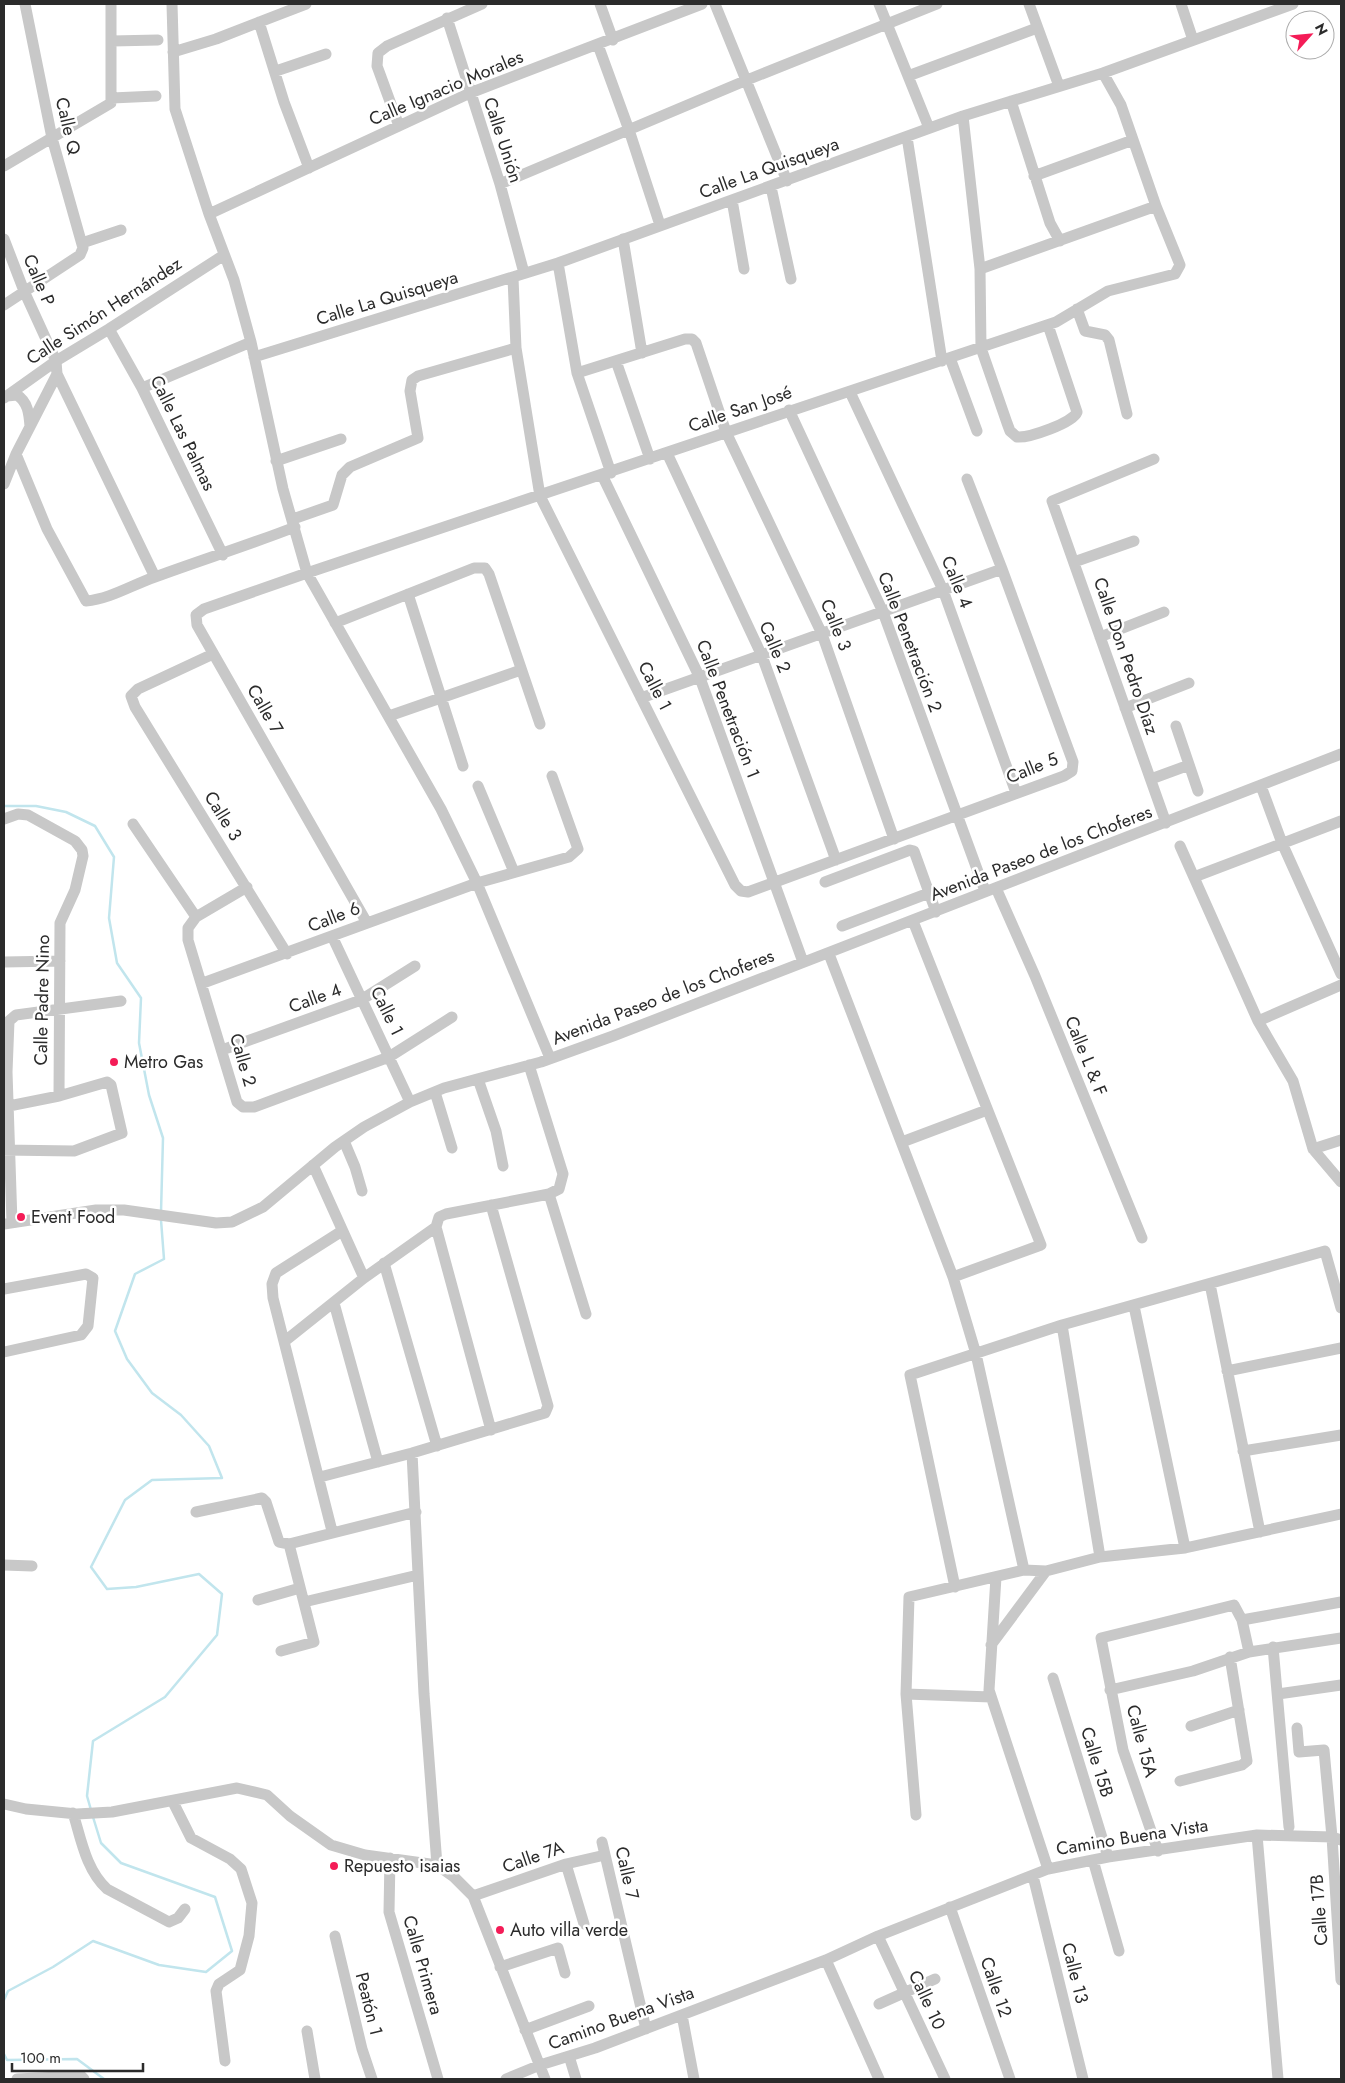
<svg xmlns="http://www.w3.org/2000/svg" width="1345" height="2083" viewBox="0 0 1345 2083" font-family="Jost,sans-serif">
  <style>
    .lines { fill: none; stroke-linecap: round; stroke-linejoin: round }
    .stream { stroke: #c1e5ed; stroke-width: 2.5 }
    .minor { stroke: #c8c8c8; stroke-width: 11 }
    .poi-dot { fill: #f41c57; stroke: #fff; stroke-width: 2 }
    .labels { text-anchor: middle; stroke-width: 5; stroke-linejoin: round; paint-order: stroke }
    .street-label { font-size: 18px; fill: #2b2b2b; stroke: #fff }
    .poi-label { font-size: 18px; fill: #2b2b2b; stroke: #fff; text-anchor: start }
  </style>
  <rect width="100%" height="100%" fill="#fff"/>
  <g class="lines">
    <path class="stream" d="M4 806H36L66 812 95 826 114 857 109 918 117 963 141 998 139 1043 149 1095 163 1138 161 1212
      M91 1810 87 1796 93 1741 165 1697 217 1635 222 1594 199 1574 136 1587 107 1589 91 1567 125 1500 152 1480 222 1478 209 1446 181 1415 152 1393 127 1359 115 1331 135 1274 164 1259 161 1220
      M4 2000 8 1991 53 1967 93 1941 159 1965 206 1972 232 1951 215 1897 121 1863 101 1843 93 1817
      M4 2054 7 2060 77 2059 104 2079"/>
    <path class="minor" d="M172 4 175 109 209 214 234 280 251 342 283 489 307 573 441 809 477 883 550 1058
      M600 4 613 40
      M715 4 787 181
      M879 4 929 128
      M1029 4 1059 86
      M1181 4 1193 40
      M447 18 500 184 524 273
      M259 22 284 102 309 168
      M112 41 158 40
      M598 45 629 130 660 225
      M173 52 216 39 306 4
      M276 71 326 54
      M908 76 1037 28
      M112 98 156 96
      M1011 101 1050 223 1060 241
      M963 116 980 269 981 348 1007 423 1010 431 1017 437C1029 438 1073 423 1077 412L1048 325
      M399 126 377 66 378 53 387 46 482 4
      M907 137 942 361
      M4 166 111 103V4
      M1034 176 1133 140
      M500 184 747 80 937 4
      M771 187 791 279
      M732 200 744 269
      M209 214 470 93 702 4
      M4 239 24 291 56 361 57 374 155 577
      M623 239 642 353
      M82 243 121 230
      M558 263 577 373 611 473
      M980 269 1156 206 1121 105 1103 73
      M513 278 516 348 540 496 735 885 741 891 748 892 1064 776 1072 771 1073 762 1002 569 967 479
      M4 305 80 255 83 248 52 138 25 4
      M1077 309 1085 331 1105 335 1109 340 1127 414
      M109 329 142 388 223 555
      M254 357 558 263 963 116 1103 73 1293 4
      M950 358 977 431
      M616 361 650 459
      M577 373 685 339H692L696 343 726 432 822 634 894 839
      M142 388 251 342
      M850 392 943 590 1016 793
      M7 396 17 395C28 402 29 414 30 426
      M4 398 56 361 109 329 224 255
      M789 410 883 612 985 891
      M667 453 762 656 836 860
      M16 454 47 529 86 601C110 599 132 585 155 577 201 560 249 545 295 527
      M1154 459 1052 501 1166 823
      M276 461 341 439
      M602 475 700 678 803 962
      M4 484 16 454 57 374
      M293 519 333 505 342 475 350 467 418 438 410 391 412 380 418 376 516 348
      M1074 562 1134 541
      M408 594 463 766
      M335 623 474 568H485L489 574 540 724
      M1100 637 1164 612
      M213 654 138 689 131 696 135 707 287 954
      M641 698 1002 569
      M1125 708 1189 683
      M389 716 521 670
      M1176 726 1198 791
      M1151 779 1189 765
      M478 786 514 872
      M1261 786 1282 843 1341 974
      M4 819 18 814 28 815 75 841 82 850 83 856 75 890 60 923 59 1096
      M133 824 196 917
      M1180 846 1258 1021 1293 1081 1313 1149 1341 1182
      M1194 877 1341 821
      M825 882 910 850 914 851 936 912
      M247 887 196 917 188 928V940L237 1102 243 1107H254L389 1057 452 1017
      M996 888 1035 976 1142 1238
      M913 921 1041 1245 953 1277
      M367 923 197 625 196 615 204 609 307 573 1056 322 1108 291 1175 274 1180 265 1156 206
      M842 926 929 893
      M332 936 410 1102
      M829 954 953 1277 976 1354 1024 1570
      M4 962 60 961
      M203 983 477 883 569 857 578 849 552 776
      M1258 1021 1341 985
      M222 1050 361 1000 415 966
      M478 1079 496 1131 503 1166
      M435 1092 452 1148
      M344 1141 355 1167 362 1191
      M902 1142 987 1110
      M1313 1149 1341 1140
      M4 1150 74 1151 122 1133 111 1085 107 1082 59 1096 9 1106
      M313 1165 364 1278
      M549 1194 586 1314
      M12 1223 7 1072 9 1021 16 1015 121 1001
      M4 1224 96 1210H124L216 1223 232 1222 263 1207 335 1147 364 1127 410 1102 444 1088 541 1062 613 1036 1341 754
      M384 1263 437 1446
      M1210 1284 1260 1532
      M4 1289 86 1274 93 1278 88 1326 81 1335 4 1352
      M334 1303 378 1462
      M1134 1306 1185 1548
      M1062 1325 1100 1557
      M285 1341 364 1278 436 1227
      M1227 1371 1341 1348
      M491 1430 436 1227 439 1217 446 1214 549 1194 559 1189 563 1174 529 1065
      M1243 1451 1341 1435
      M412 1453 424 1694 437 1865
      M320 1477 412 1453 545 1413 548 1406 491 1205
      M196 1512 262 1498 266 1502 279 1542 289 1544 416 1512
      M332 1531 273 1298 272 1284 276 1273 342 1231
      M4 1565 32 1566
      M996 1577 989 1690 1048 1869
      M955 1587 910 1375 1062 1325 1325 1251 1341 1308
      M258 1600 300 1588
      M304 1602 418 1575
      M1242 1620 1341 1602
      M991 1645 1046 1571 1100 1557 1185 1548 1341 1514
      M1273 1647 1289 1827
      M281 1651 314 1642 289 1544
      M1053 1678 1108 1857
      M1110 1690 1193 1671 1249 1652 1341 1638
      M906 1694 991 1697
      M1278 1694 1341 1685
      M1191 1726 1239 1710
      M1297 1728 1299 1752 1324 1750 1332 1837 1341 1980
      M1180 1781 1242 1765 1247 1761 1230 1657
      M173 1802 191 1838 230 1859 241 1869 252 1903 249 1936 240 1970 219 1984 216 1991 225 2061
      M4 1804 26 1809 77 1814 112 1812 237 1788 267 1795 290 1816 331 1845 365 1855 437 1865 454 1877 473 1896 545 2079
      M73 1813C81 1839 86 1870 107 1889L169 1922 178 1918 185 1909
      M916 1815 906 1694 909 1597 1024 1570 1046 1571
      M1257 1835 1278 2079
      M602 1842 646 2029
      M1158 1851 1123 1750 1101 1638 1234 1605 1242 1620 1249 1652
      M390 1858 389 1912 438 2079
      M1093 1860 1119 1951
      M566 1864 584 1924
      M1033 1876 1083 2079
      M473 1896 566 1864 605 1855
      M950 1907 1010 2079
      M335 1936 362 2049 372 2079
      M878 1936 945 2079
      M826 1960 879 2079
      M500 1967 558 1948 565 1973
      M879 2004 935 1979
      M682 2015 694 2079
      M525 2030 589 2006
      M307 2031 315 2079
      M569 2056 576 2079
      M17 2079 81 2076 84 2079
      M506 2079 540 2065 595 2048 826 1960 878 1936 1048 1869 1108 1857 1257 1835 1332 1837 1341 1840"/>
  </g>
  <g class="poi-dot">
    <circle cx="114" cy="1062" r="5"/>
    <circle cx="21" cy="1217" r="5"/>
    <circle cx="334" cy="1866" r="5"/>
    <circle cx="500" cy="1930" r="5"/>
  </g>
  <g class="labels">
    <g class="street-label">
      <text transform="translate(446 88) rotate(-23)" y="6">Calle Ignacio Morales</text>
      <text transform="translate(68 126) rotate(77)" y="6">Calle Q</text>
      <text transform="translate(503 140) rotate(72)" y="6">Calle Unión</text>
      <text transform="translate(769 168) rotate(-20)" y="6">Calle La Quisqueya</text>
      <text transform="translate(39 280) rotate(67)" y="6">Calle P</text>
      <text transform="translate(387 298) rotate(-17)" y="6">Calle La Quisqueya</text>
      <text transform="translate(104 311) rotate(-33)" y="6">Calle Simón Hernández</text>
      <text transform="translate(740 409) rotate(-19)" y="6">Calle San José</text>
      <text transform="translate(183 433) rotate(64)" y="6">Calle Las Palmas</text>
      <text transform="translate(957 582) rotate(68)" y="6">Calle 4</text>
      <text transform="translate(836 625) rotate(68)" y="6">Calle 3</text>
      <text transform="translate(910 642) rotate(69)" y="6">Calle Penetración 2</text>
      <text transform="translate(775 647) rotate(67)" y="6">Calle 2</text>
      <text transform="translate(1126 656) rotate(71)" y="6">Calle Don Pedro Díaz</text>
      <text transform="translate(655 686) rotate(63)" y="6">Calle 1</text>
      <text transform="translate(265 709) rotate(60)" y="6">Calle 7</text>
      <text transform="translate(728 709) rotate(69)" y="6">Calle Penetración 1</text>
      <text transform="translate(1032 768) rotate(-22)" y="6">Calle 5</text>
      <text transform="translate(223 816) rotate(58)" y="6">Calle 3</text>
      <text transform="translate(1041 853) rotate(-21)" y="6">Avenida Paseo de los Choferes</text>
      <text transform="translate(334 917) rotate(-21)" y="6">Calle 6</text>
      <text transform="translate(663 997) rotate(-21)" y="6">Avenida Paseo de los Choferes</text>
      <text transform="translate(315 998) rotate(-20)" y="6">Calle 4</text>
      <text transform="translate(42 1000) rotate(-89)" y="6">Calle Padre Nino</text>
      <text transform="translate(387 1011) rotate(64)" y="6">Calle 1</text>
      <text transform="translate(1086 1056) rotate(68)" y="6">Calle L &amp; F</text>
      <text transform="translate(243 1060) rotate(74)" y="6">Calle 2</text>
      <text transform="translate(1142 1741) rotate(75)" y="6">Calle 15A</text>
      <text transform="translate(1097 1762) rotate(73)" y="6">Calle 15B</text>
      <text transform="translate(1132 1837) rotate(-9)" y="6">Camino Buena Vista</text>
      <text transform="translate(533 1857) rotate(-19)" y="6">Calle 7A</text>
      <text transform="translate(627 1873) rotate(77)" y="6">Calle 7</text>
      <text transform="translate(1319 1910) rotate(-94)" y="6">Calle 17B</text>
      <text transform="translate(423 1965) rotate(74)" y="6">Calle Primera</text>
      <text transform="translate(1075 1973) rotate(76)" y="6">Calle 13</text>
      <text transform="translate(996 1987) rotate(71)" y="6">Calle 12</text>
      <text transform="translate(927 2000) rotate(65)" y="6">Calle 10</text>
      <text transform="translate(369 2004) rotate(76)" y="6">Peatón 1</text>
      <text transform="translate(621 2018) rotate(-20)" y="6">Camino Buena Vista</text>
    </g>
    <g class="poi-label">
      <text x="124" y="1068">Metro Gas</text>
      <text x="31" y="1223">Event Food</text>
      <text x="344" y="1872">Repuesto isaias</text>
      <text x="510" y="1936">Auto villa verde</text>
    </g>
  </g>
  <rect width="1345" height="2083" fill="none" stroke="#2b2b2b" stroke-width="10"/>
  <g transform="translate(1310 35) rotate(63)"><circle r="24" fill="#ffffff" stroke="#aaaaaa"/>
  <path d="M0-4L9 19L0 12L-9 19Z" fill="#f41c57"/>
  <text y="-8" font-size="14" font-weight="bold" text-anchor="middle" fill="#2b2b2b">N</text>
  </g>
  <path d="M12 2063v8h131v-8" fill="none" stroke="#2b2b2b" stroke-width="2.5"/>
  <text x="20" y="2063" font-size="15" fill="#2b2b2b" stroke="#ffffff" stroke-width="4" paint-order="stroke">100 m</text>
</svg>
